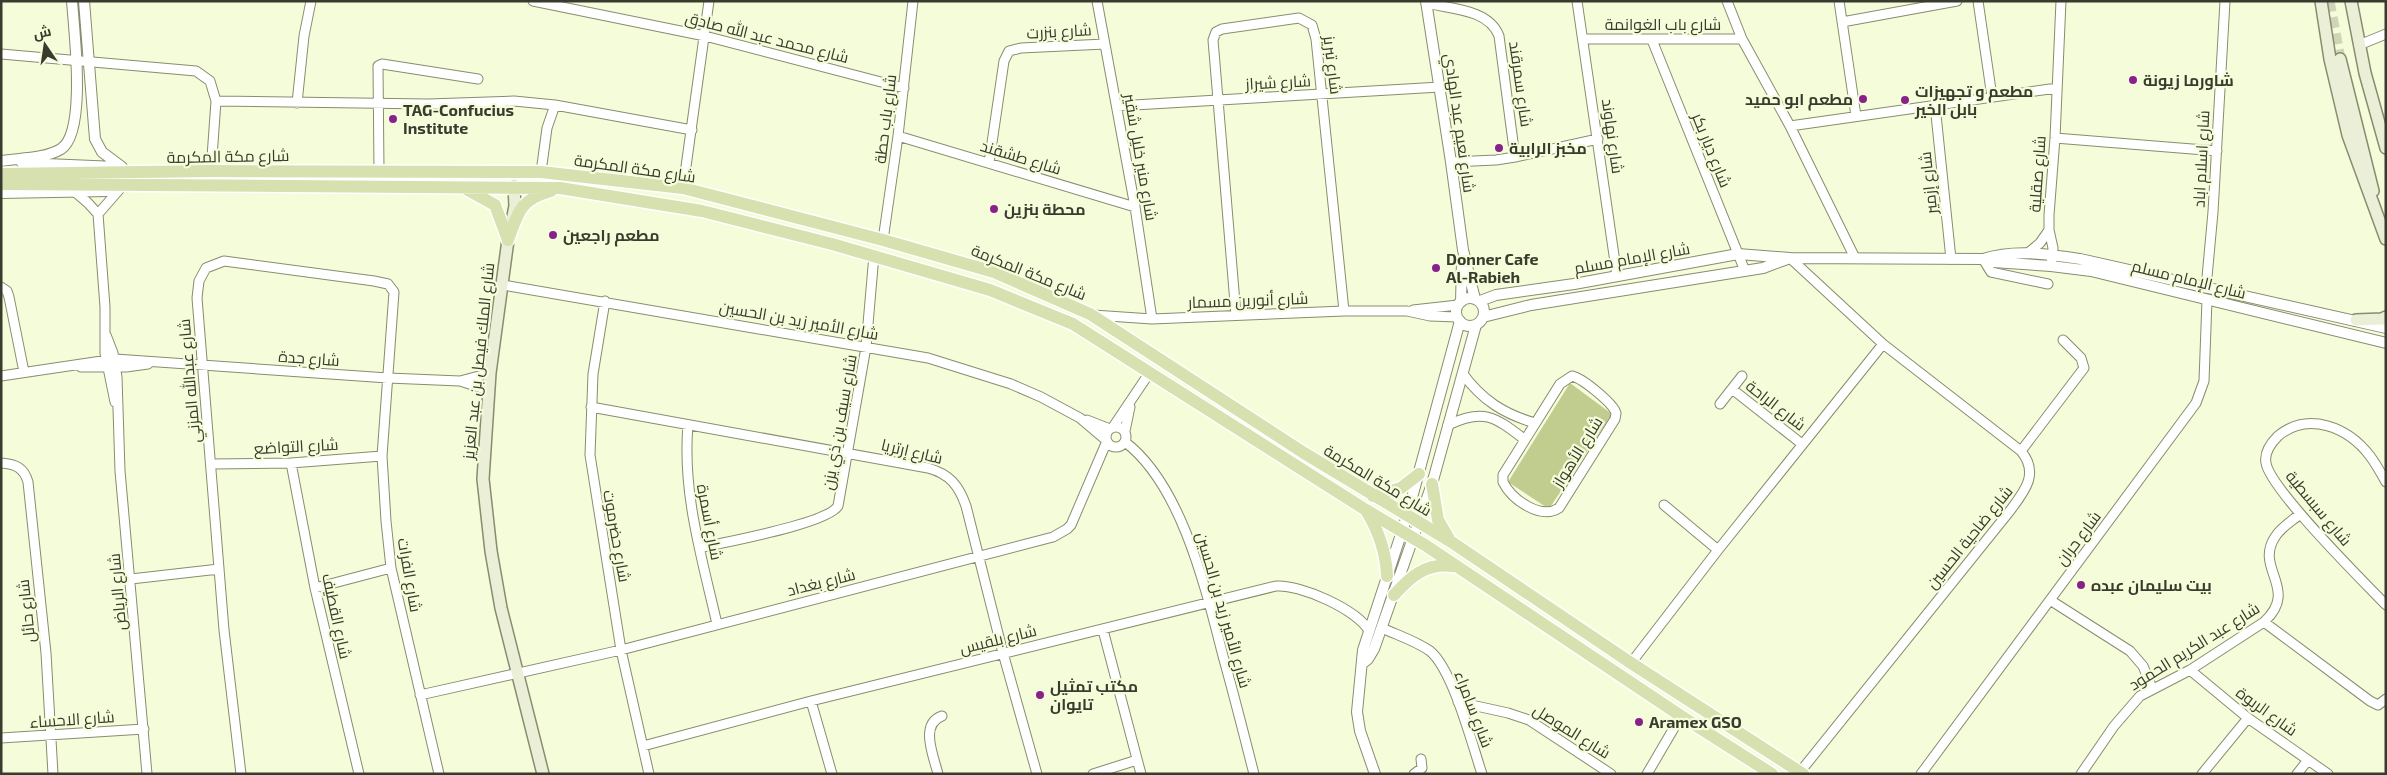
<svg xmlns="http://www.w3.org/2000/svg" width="2387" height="775" viewBox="0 0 2387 775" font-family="'Exo 2',Cairo,sans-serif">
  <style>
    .green { fill: #c1cd8f }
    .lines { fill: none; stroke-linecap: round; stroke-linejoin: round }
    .secondary-tunnel { stroke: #cfd5b7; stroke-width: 11; stroke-dasharray: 11 5.5; stroke-linecap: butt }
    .minor-casing { stroke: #878d6f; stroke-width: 11 }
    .tertiary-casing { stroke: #878d6f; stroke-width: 12 }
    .secondary-casing { stroke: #878d6f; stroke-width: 14 }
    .primary-casing { stroke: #fff; stroke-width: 15 }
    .minor { stroke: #fff; stroke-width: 9 }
    .tertiary { stroke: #fff; stroke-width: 10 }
    .secondary { stroke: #ebefd7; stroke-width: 11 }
    .primary { stroke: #d7e0af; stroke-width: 12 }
    .poi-dot { fill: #88228a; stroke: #f5fcda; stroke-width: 2 }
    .labels { text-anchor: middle; stroke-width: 4.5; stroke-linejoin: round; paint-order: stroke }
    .street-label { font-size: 16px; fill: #383b2d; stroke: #f5fcda }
    .poi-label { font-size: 16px; font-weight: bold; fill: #383b2d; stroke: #f5fcda; text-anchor: start }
  </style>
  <rect width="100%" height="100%" fill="#f5fcda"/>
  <path class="green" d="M1570 383 1612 414 1549 509 1508 482Z"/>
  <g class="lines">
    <path class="secondary-tunnel" d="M2329 1 2340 59"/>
    <g class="minor-casing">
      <path id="minor" d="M533 1 705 36 904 88
        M1097 1 1135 207 1152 319
        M1577 1 1617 276
        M1727 1 1742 39 1790 126 1855 258
        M1839 1 1856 116
        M1978 1 1992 97
        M1426 3C1451 9 1489 9 1499 36L1515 157 1496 160 1451 162
        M1842 22 1957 1
        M1584 39H1742
        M1652 40 1745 271
        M2359 45 2386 34
        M1 54 196 71 210 81 216 101 211 171
        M216 101 428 104 514 101 555 105
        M297 103 304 36 311 1
        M1935 105 1951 259
        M1117 106 1440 87
        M1790 126 2057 88
        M898 136 1135 207
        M2055 138 2217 151
        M1515 157 1598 139
        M989 163 1004 61 1009 51 1021 48 1105 44
        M379 171 378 66 382 64 478 79
        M541 172 547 128 555 105 692 130
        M683 188 709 1
        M74 191 88 203 98 214 105 307V353L115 402
        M98 214 119 190
        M883 240 898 136 913 1
        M2028 253 2040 243 2049 230
        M1790 258 1883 344 2021 451C2040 474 2024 492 2009 512L1800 772
        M1983 259 1991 272 2048 284
        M2051 266 2053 248 2049 230V215L2055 138 2061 1
        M503 285 928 358 1011 384 1041 397 1080 418 1106 440
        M1 287 7 291 9 297 24 372
        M2206 288 2213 212 2225 1
        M605 301 593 374 590 455 621 650 649 774
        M1413 310 1458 305
        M1093 315 1152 319 1344 311H1407L1430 316 1457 317
        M1236 315 1213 40 1216 32 1222 29 1299 18 1312 25 1316 39 1344 311
        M106 335 113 353 117 377 120 471 147 774
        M81 367H126L148 364
        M1463 374C1482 400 1504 414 1535 423
        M1 376 115 359 388 378 460 381 490 373
        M1572 376C1582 378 1613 403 1616 413L1615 419 1559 508C1541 520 1512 500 1503 482V475L1560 384Z
        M460 381 488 390
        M1732 389 1802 444
        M1720 404 1742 376
        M591 407 928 468C950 474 959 486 966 506L1003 653 1037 774
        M1087 420 1110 429
        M688 425C682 493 702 558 717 624
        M1448 425C1484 408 1495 417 1524 439
        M1106 437a10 10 0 1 1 20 0a10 10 0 1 1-20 0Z
        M1113 427 1150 372
        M1125 431 1130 407
        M1125 442C1182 485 1206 590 1223 656 1234 695 1244 735 1254 774
        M2021 451 2084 368 2081 358 2063 340
        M1 463C16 464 24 468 28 482L46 653 53 774
        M291 463 315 588 359 774
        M211 464 291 463 382 456
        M2386 482C2381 473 2376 464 2370 456 2348 427 2308 411 2278 436 2271 443 2264 453 2266 463 2270 489 2363 581 2386 605
        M1664 505 1718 550
        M700 548C724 542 827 524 838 506L866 347 874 255
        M131 579 219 569
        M315 588 391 568
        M2050 600 2130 651 2143 666 2152 688
        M2264 622 2370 701 2378 705 2386 699
        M1382 628C1397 635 1416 641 1430 651 1453 670 1472 744 1482 774
        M1103 630 1141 774
        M1631 663 1718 550 1883 344
        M2190 670 2248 718 2328 774
        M420 695 621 650 1053 537 1067 529 1071 525 1107 441
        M811 701 832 774
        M1458 702 1508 713 1529 720 1611 774
        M1 738 144 729
        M643 746 811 701 1276 586C1300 584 1358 610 1369 631
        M241 774 224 630 197 298 199 281 206 268 224 261 374 281 388 284 394 292 382 456 386 521 391 568 439 774
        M938 774C934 757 919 724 942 716
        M1093 774 1137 760
        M1414 774 1422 768 1421 759
        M1647 774 1681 716
        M1921 774 2196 403 2204 381 2207 300
        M2081 774 2114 726 2140 696 2190 670 2264 622C2300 589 2254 569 2275 537 2281 527 2292 521 2300 514
        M2202 774 2248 718
        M2297 774 2308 760"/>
    </g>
    <g class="tertiary-casing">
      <path id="tertiary" d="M84 1 95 139 102 152 122 167
        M1426 1 1451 162 1463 250 1475 299
        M1 161C20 158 44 159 61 149 87 132 74 31 72 1
        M22 163 117 167
        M1 193 108 191
        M1983 259C2015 249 2047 254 2080 259L2386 328
        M1456 312a14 14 0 1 1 28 0a14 14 0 1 1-28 0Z
        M1480 301 1496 295 1574 284 1738 254 1790 258 1983 259 1993 262 2051 266 2091 271 2386 343
        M1461 302 1462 261
        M1483 317 1531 305 1763 268 1790 258
        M1363 663 1368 659 1374 649 1432 484 1476 325
        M1375 774 1360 731 1357 712 1363 650 1407 516 1460 321"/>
    </g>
    <g class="secondary-casing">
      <path id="secondary" d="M2321 1 2330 59 2348 135 2386 239
        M2351 1 2365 73 2386 148
        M2340 59 2373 191
        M514 187 515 206 508 240 490 373 483 479 491 551 501 608 543 774
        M2356 320 2382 319 2386 317"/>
    </g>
    <g class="primary-casing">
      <path id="primary" d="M1 174 211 171 541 172 683 188 883 240 994 272 1090 314 1304 453 1450 541 1631 663 1803 774
        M1 184 560 188 702 211 832 244 990 290 1073 324 1366 510 1425 545 1681 716 1772 774
        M468 190 495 205 508 240
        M508 240C518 213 520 199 551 191
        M1432 484 1438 520 1449 539
        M1373 496 1401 488 1419 474
        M1367 512C1379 532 1386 552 1387 576
        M1394 595C1411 576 1426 563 1453 566"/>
    </g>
    <use href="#minor" class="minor"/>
    <use href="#tertiary" class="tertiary"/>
    <use href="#secondary" class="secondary"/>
    <use href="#primary" class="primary"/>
  </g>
  <g class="poi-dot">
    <circle cx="2133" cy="80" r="5"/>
    <circle cx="1863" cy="99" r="5"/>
    <circle cx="1905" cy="100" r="5"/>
    <circle cx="393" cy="119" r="5"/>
    <circle cx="1499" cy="148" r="5"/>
    <circle cx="994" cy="209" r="5"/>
    <circle cx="553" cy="235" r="5"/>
    <circle cx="1436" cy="268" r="5"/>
    <circle cx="2081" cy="585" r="5"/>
    <circle cx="1040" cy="695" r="5"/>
    <circle cx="1639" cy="722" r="5"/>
  </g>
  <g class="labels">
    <g class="street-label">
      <text x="1663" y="30">شارع باب الغوانمة</text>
      <text transform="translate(1059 31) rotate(-3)" y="6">شارع بنزرت</text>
      <text transform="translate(767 37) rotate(14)" y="6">شارع محمد عبد الله صادق</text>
      <text transform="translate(1333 65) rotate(83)" y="6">شارع تبريز</text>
      <text transform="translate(1278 82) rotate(-3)" y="6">شارع شيراز</text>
      <text transform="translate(1521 84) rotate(82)" y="6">شارع سمرقند</text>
      <text transform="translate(885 119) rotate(-83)" y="6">شارع باب حطة</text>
      <text transform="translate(1460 123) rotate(82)" y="6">شارع نعيم عبد الهادي</text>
      <text transform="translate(1613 136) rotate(82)" y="6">شارع نهاوند</text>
      <text transform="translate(1712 150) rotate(68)" y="6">شارع ديار بكر</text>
      <text transform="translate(228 156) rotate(-1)" y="6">شارع مكة المكرمة</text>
      <text transform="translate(1021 157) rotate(17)" y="6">شارع طشقند</text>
      <text transform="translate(1141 157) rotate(80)" y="6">شارع منير خليل شقير</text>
      <text transform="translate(2201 159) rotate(-87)" y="6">شارع اسلام اباد</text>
      <text transform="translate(635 168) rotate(8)" y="6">شارع مكة المكرمة</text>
      <text transform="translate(2037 174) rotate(-86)" y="6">شارع صقلية</text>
      <text transform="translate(1928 183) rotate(-96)" y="6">شارع إزمير</text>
      <text transform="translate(1632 258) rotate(-10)" y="6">شارع الإمام مسلم</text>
      <text transform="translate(1029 272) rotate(22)" y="6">شارع مكة المكرمة</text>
      <text transform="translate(2189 279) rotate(14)" y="6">شارع الإمام مسلم</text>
      <text transform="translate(1248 300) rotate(-2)" y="6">شارع أنورين مسمار</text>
      <text transform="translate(799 320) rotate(10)" y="6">شارع الأمير زيد بن الحسين</text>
      <text transform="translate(309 358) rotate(4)" y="6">شارع جدة</text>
      <text transform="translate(478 361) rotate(-84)" y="6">شارع الملك فيصل بن عبد العزيز</text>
      <text transform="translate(189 381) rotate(-95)" y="6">شارع عبدالله المزني</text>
      <text transform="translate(1776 405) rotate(38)" y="6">شارع الراحة</text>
      <text transform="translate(839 422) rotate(-80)" y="6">شارع سيف بن ذي يزن</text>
      <text transform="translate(296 446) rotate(-3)" y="6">شارع التواضع</text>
      <text transform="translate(912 451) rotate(13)" y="6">شارع إرتريا</text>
      <text transform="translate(1577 452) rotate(-58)" y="6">شارع الأهواز</text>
      <text transform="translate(1378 480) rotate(31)" y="6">شارع مكة المكرمة</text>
      <text transform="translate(2319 508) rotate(50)" y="6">شارع سبسطية</text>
      <text transform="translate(710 522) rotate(79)" y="6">شارع أسمرة</text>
      <text transform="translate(617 536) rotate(80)" y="6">شارع حضرموت</text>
      <text transform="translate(1969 537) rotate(-51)" y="6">شارع ضاحية الحسين</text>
      <text transform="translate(2078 538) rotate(-53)" y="6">شارع حران</text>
      <text transform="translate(410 575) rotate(80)" y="6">شارع الفرات</text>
      <text transform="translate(821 582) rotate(-14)" y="6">شارع بغداد</text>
      <text transform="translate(117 592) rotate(-95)" y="6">شارع الرياض</text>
      <text transform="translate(1224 610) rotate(74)" y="6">شارع الأمير زيد بن الحسين</text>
      <text transform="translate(26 611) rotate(-96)" y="6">شارع حائل</text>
      <text transform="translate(337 616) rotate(78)" y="6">شارع القطيف</text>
      <text transform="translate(998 639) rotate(-14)" y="6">شارع بلقيس</text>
      <text transform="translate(2194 646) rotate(-32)" y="6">شارع عبد الكريم الحمود</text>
      <text transform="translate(1474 709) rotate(69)" y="6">شارع سامراء</text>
      <text transform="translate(2267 711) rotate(36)" y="6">شارع الربوة</text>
      <text transform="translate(72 719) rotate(-4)" y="6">شارع الاحساء</text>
      <text transform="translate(1572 731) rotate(32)" y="6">شارع الموصل</text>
    </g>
    <g class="poi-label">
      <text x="2143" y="86">شاورما زيونة</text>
      <text x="1915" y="97">مطعم و تجهيزات<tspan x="1915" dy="18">بابل الخير</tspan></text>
      <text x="1853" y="105" text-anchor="end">مطعم ابو حميد</text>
      <text x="403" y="116">TAG-Confucius<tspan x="403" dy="18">Institute</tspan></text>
      <text x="1509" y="154">مخبز الرابية</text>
      <text x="1004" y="215">محطة بنزين</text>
      <text x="563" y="241">مطعم راجعين</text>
      <text x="1446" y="265">Donner Cafe<tspan x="1446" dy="18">Al-Rabieh</tspan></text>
      <text x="2091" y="591">بيت سليمان عبده</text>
      <text x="1050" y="692">مكتب تمثيل<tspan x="1050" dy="18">تايوان</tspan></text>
      <text x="1649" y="728">Aramex GSO</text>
    </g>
  </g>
  <rect width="2387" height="775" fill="none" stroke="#383b2d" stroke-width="5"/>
  <g transform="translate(45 45) rotate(347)" stroke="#f5fcda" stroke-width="4" paint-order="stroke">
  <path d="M0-4L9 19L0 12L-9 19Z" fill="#383b2d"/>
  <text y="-8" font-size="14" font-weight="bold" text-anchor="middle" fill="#383b2d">ش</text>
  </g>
</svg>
